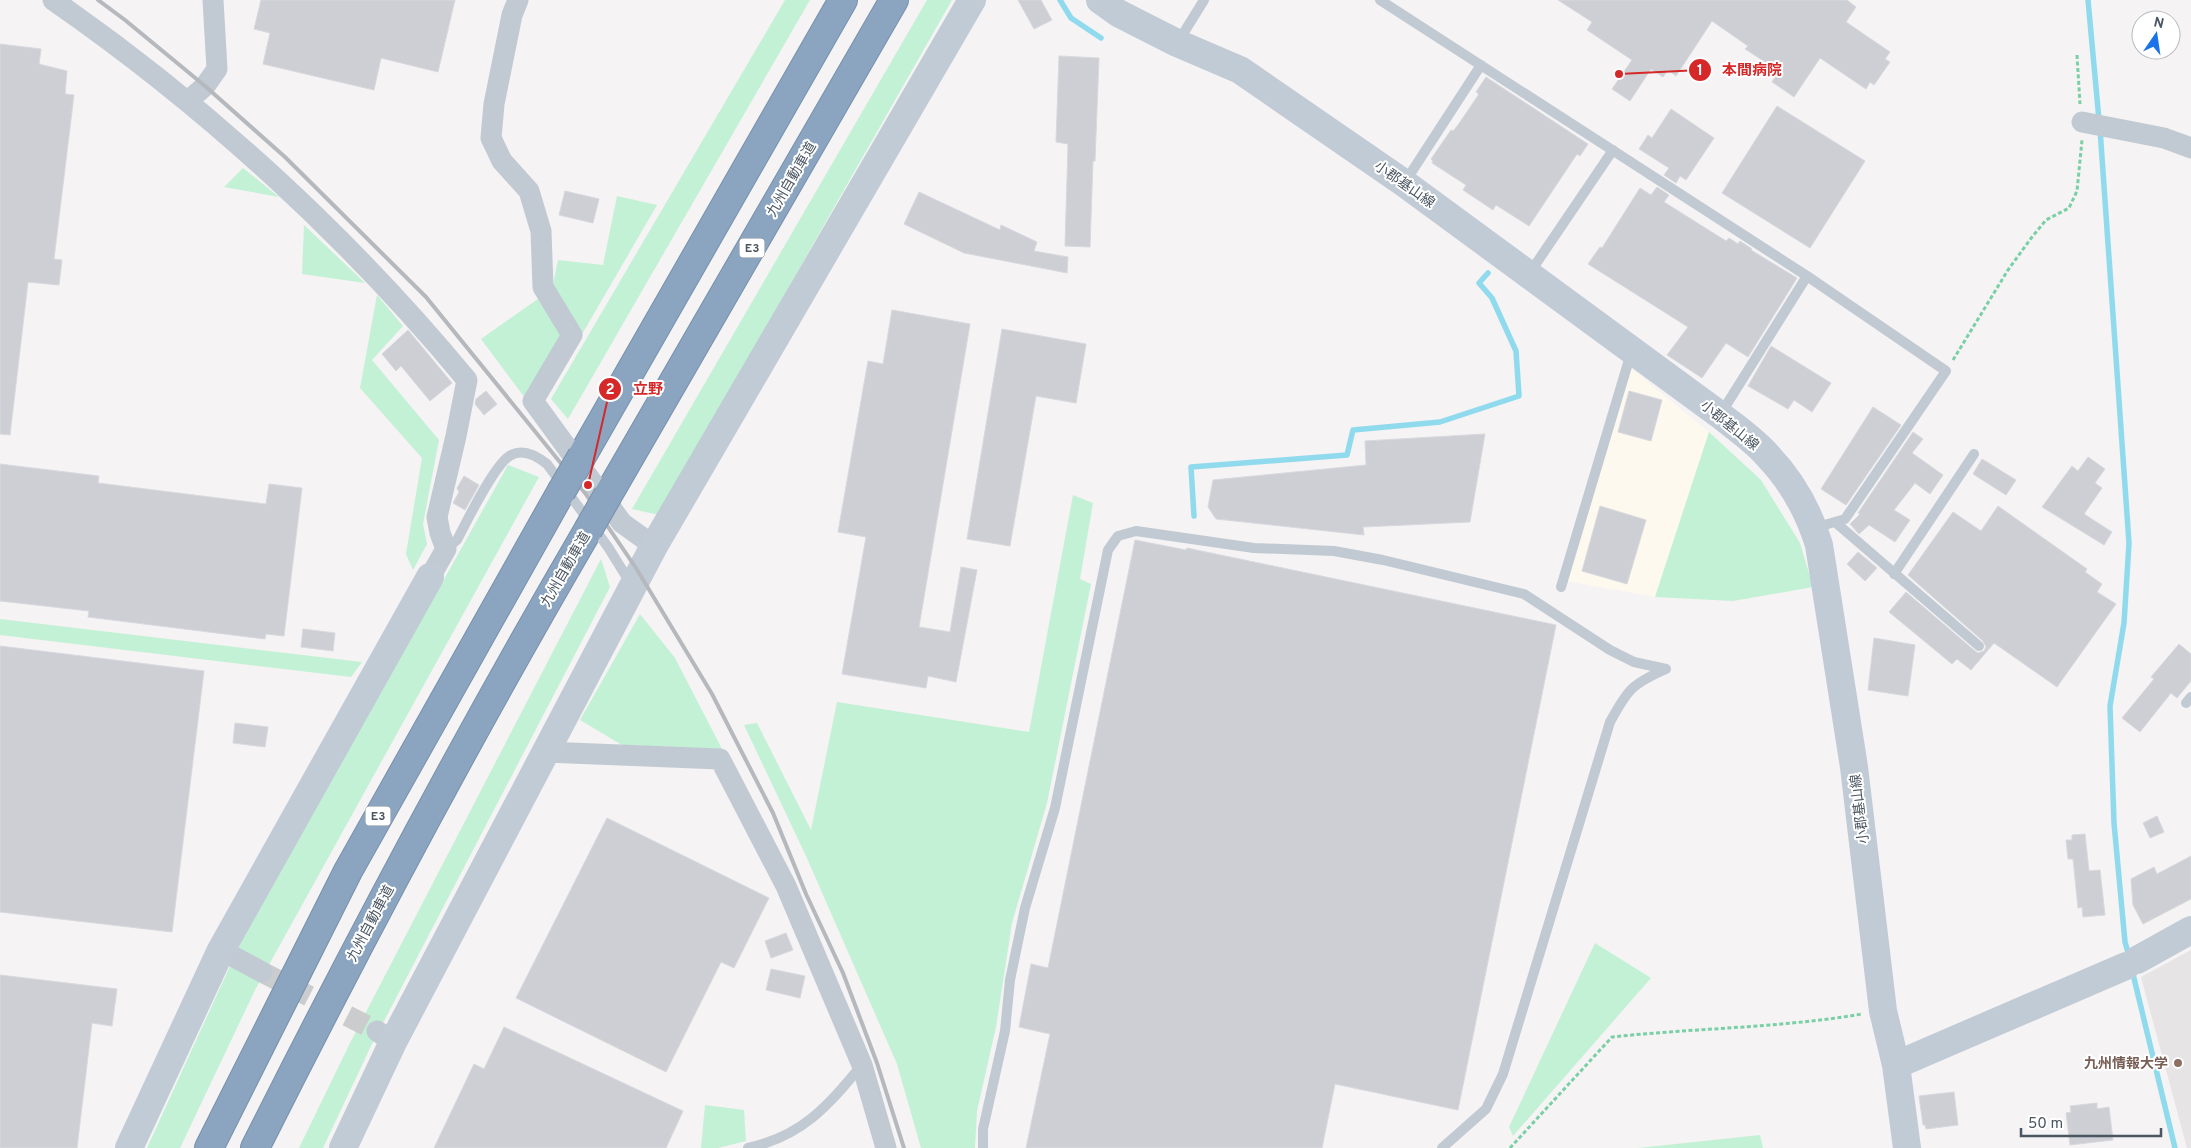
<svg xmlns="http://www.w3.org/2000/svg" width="2191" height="1148" viewBox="0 0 2191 1148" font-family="Overpass,'Noto Sans JP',sans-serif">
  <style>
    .commercial { fill: #fdf9ef }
    .education { fill: #e6e4e5 }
    .green { fill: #c3f1d5 }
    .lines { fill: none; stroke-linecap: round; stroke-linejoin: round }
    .stream { stroke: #90daee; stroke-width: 5.5 }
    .building { fill: #cdcfd5; stroke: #d7d9de }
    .street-tunnel { stroke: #caccce; stroke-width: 21; stroke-dasharray: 21 11; stroke-linecap: butt }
    .highway-casing { stroke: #7690ad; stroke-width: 30 }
    .path { stroke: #7ad0a6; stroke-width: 3; stroke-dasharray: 4 2.5; stroke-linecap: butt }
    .lane { stroke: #c1cad2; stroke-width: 10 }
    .street { stroke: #c1cad2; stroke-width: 21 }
    .secondary { stroke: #c1cbd6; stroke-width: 28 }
    .highway { stroke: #8ba5c1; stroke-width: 28 }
    .rail { stroke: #b5b8bd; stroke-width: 4 }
    .highway-bridge-casing { stroke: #7690ad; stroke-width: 30; stroke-linecap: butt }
    .highway-bridge { stroke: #8ba5c1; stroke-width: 28 }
    .education-dot { fill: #8d6e63; stroke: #fff; stroke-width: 2 }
    .labels { text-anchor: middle; stroke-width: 4; stroke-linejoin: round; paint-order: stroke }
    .shield { fill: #fff; stroke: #808990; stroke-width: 1 }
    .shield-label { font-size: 12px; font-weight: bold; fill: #4a5661 }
    .street-label { font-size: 14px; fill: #4a5661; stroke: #fff }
    .education-label { font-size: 14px; font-weight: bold; fill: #785e54; stroke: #fff; text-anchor: end }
    .leader { fill: none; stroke: #d62828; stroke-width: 2 }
    .callout-dot { fill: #d62828; stroke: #fff; stroke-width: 2 }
    .mark-label { font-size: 15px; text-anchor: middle; font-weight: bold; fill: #fff }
    .callout-label { font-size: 15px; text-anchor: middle; font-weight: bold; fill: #d62828; stroke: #fff; stroke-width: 4; stroke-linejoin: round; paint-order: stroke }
  </style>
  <rect width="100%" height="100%" fill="#f5f3f3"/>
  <path class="commercial" d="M1631 368 1709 432 1655 597 1566 581Z"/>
  <path class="education" d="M2191 950V1148H2187L2141 977Z"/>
  <path class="green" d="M785 0H810L568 419 551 399Z
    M927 0H952L659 515 632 509Z
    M243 168 279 197 224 187Z
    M617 196 657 205 581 336 525 398 481 339 552 289 558 260 603 265Z
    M304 225 365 283 302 274Z
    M377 295 403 326 372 360 439 440 423 524 427 544 413 570 406 554 422 458 360 388Z
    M1709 432 1761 480 1800 543 1813 587 1733 601 1655 597Z
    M508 465 539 477 255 990 180 1148H147L241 942Z
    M1073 495 1093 503 1080 579 1091 584 1047 803 1012 923 996 1027 977 1111 975 1148H921L897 1064 806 856 744 725 757 723 811 830 837 702 1029 732Z
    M601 559 610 587 371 1046 323 1148H299L351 1041Z
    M640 614 675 658 722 749 622 745 580 720Z
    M0 619 362 662 351 677 0 635Z
    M1595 943 1651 978 1513 1136 1509 1127Z
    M705 1105 744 1110 746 1141 718 1148H701Z
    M1760 1135 1763 1148H1638Z"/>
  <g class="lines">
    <path class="stream" d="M1060 0 1071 18 1101 38
      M2088 0 2099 120
      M2100 129 2129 543 2124 623 2110 706 2114 823 2125 942 2129 956
      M1194 516 1191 467 1347 455 1353 430 1440 422 1519 396 1516 351 1492 298 1479 283 1488 273
      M2132 970 2175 1148"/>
  </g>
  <path class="building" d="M261 0H455L438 72 381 58 374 90 263 64 270 33 254 29Z
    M1018 0H1041L1052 20 1034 29Z
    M1558 0H1847L1856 7 1846 22 1890 52 1885 59 1890 62 1874 85 1870 82 1866 89 1820 58 1794 97 1772 82 1779 71 1745 49 1748 46 1712 21 1676 76 1668 70 1663 77 1651 69 1630 101 1612 89 1632 60 1587 30 1592 22Z
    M0 44 41 49 39 64 67 71 65 94 74 95 54 259 62 260 59 285 28 282 10 435 0 434Z
    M1059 56 1099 58 1095 161H1093L1090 247 1065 246 1068 144 1056 142Z
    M1486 77 1588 144 1580 156 1577 154 1529 226 1496 205 1493 210 1463 190 1466 185 1432 163 1433 161 1431 159 1451 130 1453 131 1458 125 1479 94 1476 92Z
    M1777 106 1865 161 1810 248 1722 193Z
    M1671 109 1714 138 1686 180 1680 176 1676 183 1664 175 1669 168 1639 149 1648 135 1652 138Z
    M1657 187 1669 195 1664 202 1726 241 1729 238 1738 244 1740 241 1752 249 1751 250 1797 278 1748 357 1726 343 1702 378 1667 355 1688 327 1588 264 1600 247 1602 248 1640 188 1651 195Z
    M565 191 599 199 593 223 559 215Z
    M919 192 1000 230 1001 225 1037 242 1034 251 1068 257 1067 273 964 253 904 224Z
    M892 310 970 324 919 627 950 632 961 567 977 570 956 682 928 676 926 688 842 674 866 537 838 532 868 361 883 364Z
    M1002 329 1086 344 1076 403 1036 396 1010 546 967 539Z
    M408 330 452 383 430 401 401 366 396 371 382 354Z
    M1771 346 1831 383 1812 412 1794 400 1788 409 1748 386Z
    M486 391 497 404 484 415 475 404 476 399Z
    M1629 391 1662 400 1651 441 1618 432Z
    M1873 407 1901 425 1846 505 1821 489Z
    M1913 432 1923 439 1912 453 1943 475 1930 494 1915 483 1894 510 1910 520 1895 542 1869 525 1859 534 1850 524 1860 514 1858 513Z
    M1485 434 1470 522 1363 527 1364 535 1216 519 1208 507 1213 480 1366 465 1365 441Z
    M2088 457 2105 469 2095 483 2102 488 2084 514 2112 532 2104 545 2042 507 2072 466 2078 471Z
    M1982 459 2016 480 2006 495 1973 474Z
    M0 464 99 476 98 483 266 504 269 484 302 488 284 636 266 634 265 639 88 617 89 611 0 601Z
    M464 476 479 485 465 510 453 503 459 492 457 488Z
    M1600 506 1646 520 1627 584 1582 571Z
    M1998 506 2087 569 2085 572 2102 584 2097 592 2116 604 2057 687 1994 643 1971 670 1957 659 1952 664 1889 612 1906 592 1975 651 1978 653 1984 651 1986 647 1983 641 1908 575 1953 512 1981 531Z
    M1135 540 1186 550 1187 548 1556 625 1458 1110 1335 1084 1322 1148H1026L1050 1034 1019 1027 1031 964 1048 968Z
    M1858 552 1877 568 1865 581 1847 564Z
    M303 629 335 633 333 651 301 647Z
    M1874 638 1915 645 1908 696 1868 690Z
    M2179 644 2191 654V681L2177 698 2171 693 2140 732 2122 718 2154 679 2151 677Z
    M0 646 204 671 172 932 0 912Z
    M235 723 268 727 265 747 233 743Z
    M2157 816 2164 832 2150 838 2143 823Z
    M607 818 769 898 734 968 721 962 666 1072 516 998Z
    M2085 834 2089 871 2100 870 2105 915 2083 917 2082 907 2078 908 2073 859H2068L2066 840H2072V835Z
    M2191 856V899L2143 924 2133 905 2131 879 2154 867 2157 874Z
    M786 933 793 950 771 958 765 941Z
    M771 969 805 976 800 998 766 990Z
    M0 975 117 989 112 1026 92 1023 77 1148H0Z
    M504 1027 683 1111 666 1148H434L474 1064 484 1069Z
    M1954 1092 1958 1125 1926 1129 1925 1125H1923L1919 1096Z
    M2097 1103V1109L2109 1107 2113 1140 2070 1145 2066 1113 2071 1112 2070 1106Z"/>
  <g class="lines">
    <path class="street-tunnel" d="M262 972 377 1031"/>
    <g class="highway-casing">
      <path id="highway" d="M582 456 843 0
        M608 495 894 0
        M209 1148 348 871 561 492
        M255 1148C360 939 470 732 588 530"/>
    </g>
    <path class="path" d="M2077 55 2080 104
      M1953 360 2008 270 2032 237 2046 220 2069 208 2077 191 2082 140
      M1510 1148 1612 1037C1695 1028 1780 1028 1862 1014"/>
    <path class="lane" d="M1380 0 1807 276 1946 371 1845 519 1814 528
      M1178 42 1204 0
      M1405 182 1481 65
      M1529 274 1613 150
      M1720 415 1807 276
      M1835 522 1979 646
      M446 549 457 540C467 521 495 463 511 455 524 448 537 456 547 464L608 547 631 584
      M1894 574 1974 454
      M1561 587 1631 353
      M2186 703 2191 697
      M748 1148C802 1136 827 1107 861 1066
      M983 1148V1129L1005 1031 1010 980 1025 908 1055 808 1108 550 1118 536 1136 531 1254 548 1334 551 1383 560 1524 594 1610 650 1634 662 1666 669
      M1442 1148 1486 1109 1503 1074 1610 722C1628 689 1632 684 1666 669"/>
    <path class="street" d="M53 0C206 106 348 236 467 380L456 436 437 517 440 533 446 549 430 577
      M518 0 512 15 494 104 491 138 502 161 529 191 541 231 543 287 572 335 533 401 622 523 654 546
      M188 101 205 86 217 69 213 0
      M2082 122 2164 138 2191 148
      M545 752 720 759 786 886 862 1065 886 1148
      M221 950 262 972
      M377 1031 393 1042"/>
    <path class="secondary" d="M1100 0 1118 13 1177 43 1240 70 1404 183 1720 415C1736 428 1754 440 1767 455 1791 480 1809 512 1819 545L1854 767 1883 1011 1896 1065 1907 1148
      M2137 960 2191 930
      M1896 1065 2126 966
      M129 1148 221 950 430 577
      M343 1148 393 1042 654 546 972 0"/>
    <use href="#highway" class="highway"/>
    <path class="rail" d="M98 0 125 20 205 86 285 157 426 297 585 493 636 568 712 694 773 813 806 894 843 973 877 1063 904 1148"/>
    <g class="highway-bridge-casing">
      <path id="highway-bridge" d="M561 492 582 456
        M588 530 608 495"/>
    </g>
    <use href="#highway-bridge" class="highway-bridge"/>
  </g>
  <circle class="education-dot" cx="2178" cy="1063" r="5"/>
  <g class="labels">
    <g class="shield">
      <rect x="739.5" y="238.5" width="25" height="19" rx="4"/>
      <rect x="365.5" y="806.5" width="25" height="19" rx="4"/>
    </g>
    <g class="shield-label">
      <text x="752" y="252">E3</text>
      <text x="378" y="820">E3</text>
    </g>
    <g class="street-label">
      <text transform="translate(791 179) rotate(-60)" y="5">九州自動車道</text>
      <text transform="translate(1405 184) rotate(35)" y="5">小郡基山線</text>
      <text transform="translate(1730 425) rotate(39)" y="5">小郡基山線</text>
      <text transform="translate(565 569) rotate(-60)" y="5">九州自動車道</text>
      <text transform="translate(1859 809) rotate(-97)" y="5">小郡基山線</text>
      <text transform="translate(370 923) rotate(-62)" y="5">九州自動車道</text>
    </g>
    <g class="education-label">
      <text x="2168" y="1068">九州情報大学</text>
    </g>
  </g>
  <path class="leader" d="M1619 74L1700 70M588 485L610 389"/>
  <g class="callout-dot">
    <circle cx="1619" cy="74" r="5"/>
    <circle cx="588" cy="485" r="5"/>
    <circle cx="1700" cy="70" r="12"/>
    <circle cx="610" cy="389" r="12"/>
  </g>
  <g class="mark-label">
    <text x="1700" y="75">1</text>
    <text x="610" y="394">2</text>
  </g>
  <g class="callout-label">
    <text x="1752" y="75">本間病院</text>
    <text x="648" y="394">立野</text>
  </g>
  <g transform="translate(2156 35) rotate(13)"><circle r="24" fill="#ffffff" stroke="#b7bbc0"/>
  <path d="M0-4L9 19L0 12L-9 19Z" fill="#1a73e8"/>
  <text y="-8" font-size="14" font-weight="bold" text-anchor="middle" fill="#4a5661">N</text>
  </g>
  <path d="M2021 1128v8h140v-8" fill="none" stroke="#4a5661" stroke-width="2.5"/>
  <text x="2028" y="1128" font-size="15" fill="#4a5661" stroke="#ffffff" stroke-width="4" paint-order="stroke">50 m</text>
</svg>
